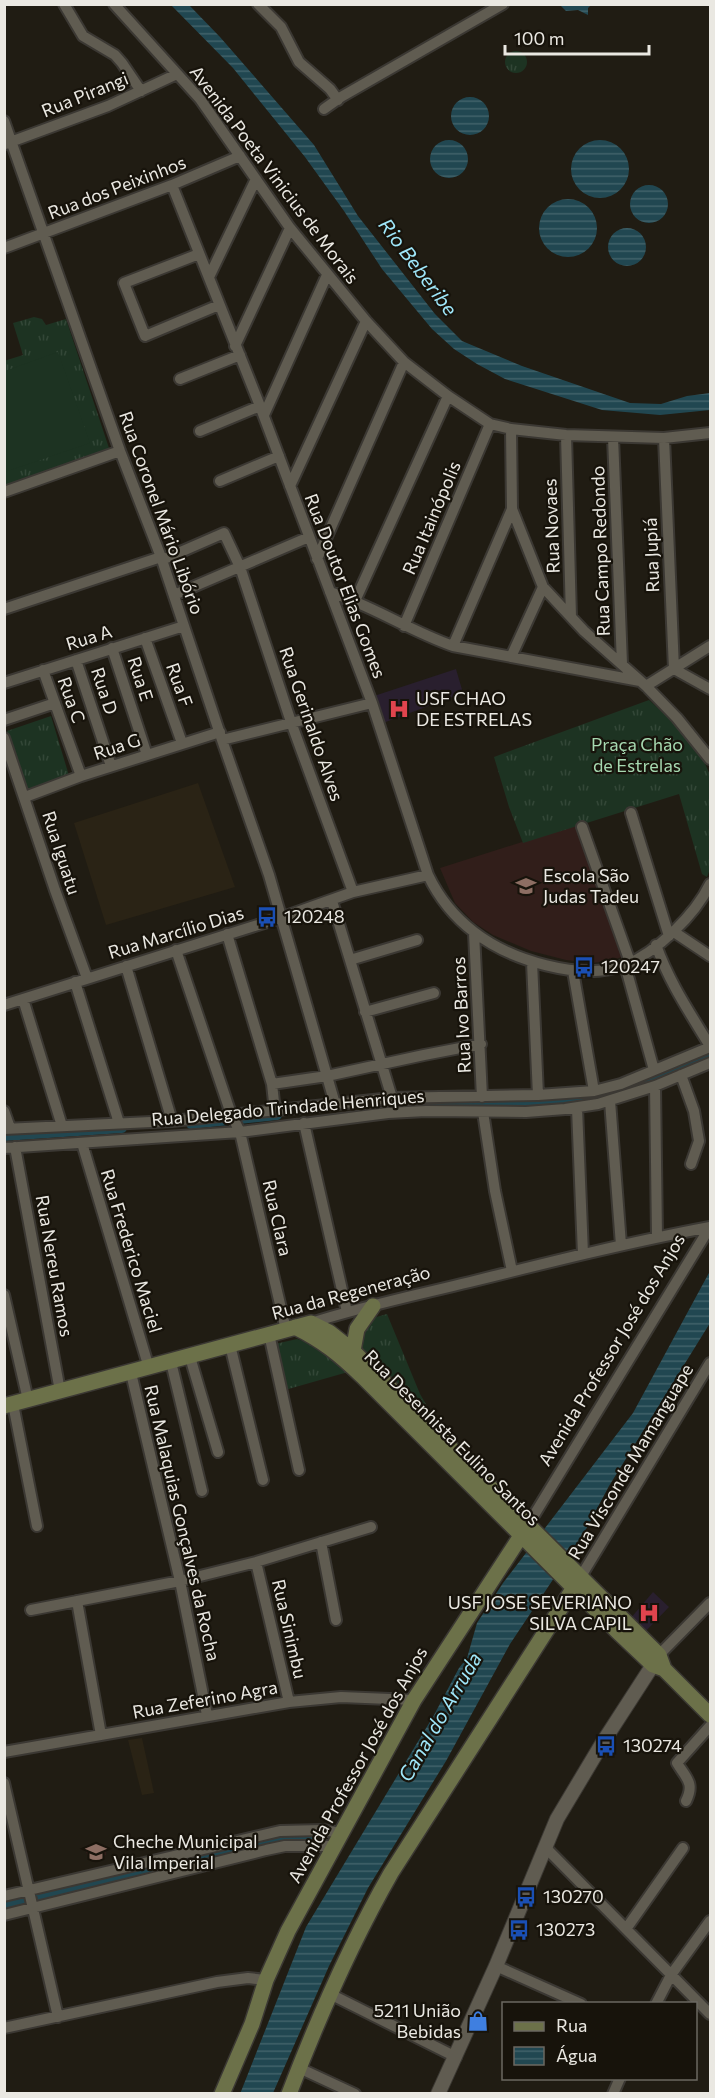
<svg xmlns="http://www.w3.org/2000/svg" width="715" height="2098" viewBox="0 0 715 2098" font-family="Commissioner,sans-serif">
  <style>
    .built { fill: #2a2315 }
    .education { fill: #311e1a }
    .medical { fill: #291f2e }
    .grass { fill: url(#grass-tufts) }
    .pitch { fill: #1d3322 }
    .water { fill: url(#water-rules) }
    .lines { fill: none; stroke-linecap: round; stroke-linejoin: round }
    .canal { stroke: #214751; stroke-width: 10 }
    .minor-casing { stroke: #3b3833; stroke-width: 14 }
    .tertiary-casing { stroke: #3b3833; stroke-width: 16 }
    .secondary-casing { stroke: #3b3833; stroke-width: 18 }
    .minor { stroke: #605c51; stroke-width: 10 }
    .tertiary { stroke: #605c51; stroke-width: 14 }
    .secondary { stroke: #6c7149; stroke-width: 15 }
    .labels { text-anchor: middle; stroke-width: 4.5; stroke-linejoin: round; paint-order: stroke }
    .street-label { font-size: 18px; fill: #eae8e2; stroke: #17130b }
    .poi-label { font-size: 18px; fill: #eae8e2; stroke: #17130b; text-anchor: start }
    .park-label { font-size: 18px; fill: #a6d8b0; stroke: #17130b }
    .water-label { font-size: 20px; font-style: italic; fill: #9fe7fa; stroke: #17130b }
  </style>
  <defs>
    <pattern id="grass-tufts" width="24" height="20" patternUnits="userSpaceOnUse" patternTransform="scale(1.5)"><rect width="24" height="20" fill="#1d3322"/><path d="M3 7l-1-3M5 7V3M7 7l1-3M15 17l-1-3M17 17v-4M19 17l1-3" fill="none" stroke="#334737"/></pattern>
    <pattern id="water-rules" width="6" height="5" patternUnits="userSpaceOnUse" patternTransform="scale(1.5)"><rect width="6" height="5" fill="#214751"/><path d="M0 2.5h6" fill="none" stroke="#41626a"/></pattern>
  </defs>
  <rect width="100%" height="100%" fill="#201c13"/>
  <path class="built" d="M198 783 235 887 106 925 74 823Z
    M142 1738 154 1793 142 1795 128 1740Z"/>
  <path class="education" d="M582 823 630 954 610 961 591 963 566 960 531 951 493 935 473 922 455 903 440 868Z
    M105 1845 106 1855 90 1859 85 1850Z"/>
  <path class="medical" d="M456 669 463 693 383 723 374 696Z
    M653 1592 669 1607 644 1633 630 1619Z"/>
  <path class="grass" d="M505 62a11 11 0 1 1 22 0a11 11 0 1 1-22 0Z
    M34 317 42 319 46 325 66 319 109 448 107 451 5 488 4 361 23 355 13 323Z
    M649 700 683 731 703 759 710 775V869L707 877 702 874 679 794 523 843 509 807 494 757Z
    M51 716 70 779 27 793 7 731Z
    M387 1314 420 1394 440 1428 362 1351 359 1343 369 1319Z
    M297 1339 313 1344 348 1372 285 1390 275 1344Z"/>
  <path class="pitch" d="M58 352 90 443 5 472V371Z"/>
  <path class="water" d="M171 5H189L220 37 314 145 358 216 435 314 462 341 522 366 630 403 661 404 687 396 710 393V410L660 415 602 410 505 379 477 364 454 349 432 329 382 269 344 211 305 157 233 68Z
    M560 5V4L591 5 588 8V15L578 10 566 11Z
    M451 116a19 19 0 1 1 38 0a19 19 0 1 1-38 0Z
    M430 159a19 19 0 1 1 38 0a19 19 0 1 1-38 0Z
    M571 169a29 29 0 1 1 58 0a29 29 0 1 1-58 0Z
    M630 204a19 19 0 1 1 38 0a19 19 0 1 1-38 0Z
    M539 228a29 29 0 1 1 58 0a29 29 0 1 1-58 0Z
    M608 247a19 19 0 1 1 38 0a19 19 0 1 1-38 0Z
    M710 1271V1323L609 1486 584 1533 510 1644 446 1761 368 1888 329 1966 273 2093 240 2094 306 1927 434 1715 459 1668 467 1658 477 1623 503 1583 633 1413Z"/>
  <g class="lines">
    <path class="canal" d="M430 1102 564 1101 604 1095 654 1079 710 1057
      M191 1124 277 1115
      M4 1136 122 1128
      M191 1864 229 1851 244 1849 289 1836 313 1838
      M4 1904 173 1868"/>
    <g class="minor-casing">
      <path id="minor" d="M64 4 83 36 115 55 122 63 141 91
        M114 4 200 99 290 228 366 321 404 362 448 396 490 424 511 429 566 435 664 438 710 433
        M258 4 281 27 299 62 330 89 338 100
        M324 109 341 97 503 4
        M4 121 120 451 161 557 222 740 269 875 335 1104
        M5 144 108 106 177 74
        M172 185 260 406 372 703 428 875C439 898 453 916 474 932 510 960 581 982 625 965 657 952 695 915 710 884
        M4 248 172 185 240 156
        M199 254 124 283 145 336 219 305
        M209 277 256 179
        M235 346 290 228
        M180 379 240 355
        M264 415 327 275
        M511 429 512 509 543 587 584 631 646 686 677 718 710 759
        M200 431 260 406
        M566 435 571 617
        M613 437 622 664
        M664 438 674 669 710 689
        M220 481 279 456
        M290 486 366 321
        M4 492 120 451
        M317 559 404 362
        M162 560 224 533 240 567 291 722 353 892
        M330 592C373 606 410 631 453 646L640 681
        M174 595 309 537
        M355 601 448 396
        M4 609 161 557
        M404 626 490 424
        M145 638 182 743
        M453 646 512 509
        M112 648 147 755
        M511 657 543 587
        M76 660 111 766
        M43 670 81 776
        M4 683 184 626
        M646 686 710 646
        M4 720 55 703
        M4 738 55 890 87 978
        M222 740 372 703
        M25 797 81 776 220 732
        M631 813 669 936
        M582 827 630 962
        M332 901 392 1098
        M674 932 710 956
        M474 933 482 1097
        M227 934 272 1084 275 1111
        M656 945C669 982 690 1013 710 1046
        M176 950 231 1114 240 1132 286 1330
        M350 960 417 940
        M532 962 538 1095
        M625 965 654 1070
        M126 966 172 1121
        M573 971 594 1091
        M75 982 119 1123
        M23 999 62 1126
        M4 1005 280 918 353 892 428 875
        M365 1012 434 993
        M681 1075 694 1111 699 1141 691 1164
        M272 1084 327 1076 424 1055 481 1044
        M655 1086 657 1237
        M610 1101 621 1245
        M577 1108 583 1254
        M4 1111 10 1128
        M483 1112 495 1191 512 1271
        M304 1123 347 1312
        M4 1129 172 1121 392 1098 538 1095 594 1091 621 1084 710 1047
        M82 1143 149 1368
        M15 1147 60 1391
        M4 1148 240 1132 388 1113 426 1111 526 1112 565 1109 598 1104 655 1086 710 1063
        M4 1295 28 1400
        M311 1323C363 1306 417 1295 470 1282 550 1262 630 1242 710 1227
        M269 1334 299 1470
        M230 1345 263 1480
        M190 1357 218 1452
        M171 1362 202 1491
        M131 1373 180 1581 207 1715
        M13 1404 37 1526
        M528 1525 710 1227
        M321 1542 336 1620
        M256 1562 289 1702
        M580 1578 710 1363
        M77 1601 101 1735
        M31 1610 180 1581 256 1562 371 1527
        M659 1655 710 1603
        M4 1752 289 1702 341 1697 414 1700
        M4 1783 58 2017
        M686 1801C695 1783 686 1778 677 1763L710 1726
        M545 1847 710 2014
        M4 1896 280 1831 322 1830 342 1833
        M4 1915 266 1850 285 1846H334
        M626 1929 683 1848
        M496 1966 581 2004
        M330 1994 456 2057
        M656 2004 671 1975 710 1921
        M4 2028 217 1982 248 1978 266 1980
        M299 2068 355 2094
        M613 2094 620 2078"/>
    </g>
    <g class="tertiary-casing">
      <path id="tertiary" d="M438 2094 496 1966 557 1819 603 1742 658 1657"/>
    </g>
    <g class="secondary-casing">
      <path id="secondary" d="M295 1327C323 1341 339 1354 362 1376L617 1631 653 1665 664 1669 710 1715
        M353 1351 357 1329 373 1306
        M4 1406 311 1323 329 1332 353 1351 659 1655 664 1669
        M222 2094 252 2024 266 1980 288 1931 414 1700 528 1525
        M289 2094C318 2018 351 1943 391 1873L580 1578"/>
    </g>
    <use href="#minor" class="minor"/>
    <use href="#tertiary" class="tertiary"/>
    <use href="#secondary" class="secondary"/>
  </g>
  <defs>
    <g id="hospital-bare" transform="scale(1.62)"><path d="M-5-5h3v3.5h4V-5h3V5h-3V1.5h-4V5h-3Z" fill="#e0444e" stroke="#17130b" stroke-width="2.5" paint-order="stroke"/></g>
    <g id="school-bare" transform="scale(1.62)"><path d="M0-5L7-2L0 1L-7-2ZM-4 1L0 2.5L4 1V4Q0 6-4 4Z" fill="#8d6e63" stroke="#17130b" stroke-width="2.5" paint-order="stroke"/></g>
    <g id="bus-bare" transform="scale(1.62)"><path d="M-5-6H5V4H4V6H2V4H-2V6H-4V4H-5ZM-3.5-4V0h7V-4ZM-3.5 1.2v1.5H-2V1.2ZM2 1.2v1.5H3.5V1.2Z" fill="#1a4fb4" stroke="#17130b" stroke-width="2.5" paint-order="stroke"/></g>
    <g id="shop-bare" transform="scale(1.62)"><path d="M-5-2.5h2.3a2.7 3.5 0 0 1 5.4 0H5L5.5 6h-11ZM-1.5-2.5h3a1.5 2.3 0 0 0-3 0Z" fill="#3f7fe0" stroke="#17130b" stroke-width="2.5" paint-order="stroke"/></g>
  </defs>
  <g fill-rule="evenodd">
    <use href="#hospital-bare" x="399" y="709"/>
    <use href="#school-bare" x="526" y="886"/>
    <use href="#bus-bare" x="267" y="917"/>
    <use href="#bus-bare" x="584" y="967"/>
    <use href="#hospital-bare" x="649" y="1613"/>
    <use href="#bus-bare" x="606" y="1746"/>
    <use href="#school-bare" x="96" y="1852"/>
    <use href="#bus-bare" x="526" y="1897"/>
    <use href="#bus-bare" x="519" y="1930"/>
    <use href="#shop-bare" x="478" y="2021"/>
  </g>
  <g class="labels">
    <g class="street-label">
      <text transform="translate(85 95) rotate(-22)" y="6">Rua Pirangi</text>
      <text transform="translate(274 175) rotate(53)" y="6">Avenida Poeta Vinicius de Morais</text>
      <text transform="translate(117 188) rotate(-21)" y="6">Rua dos Peixinhos</text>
      <text transform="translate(161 513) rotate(70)" y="6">Rua Coronel Mário Libório</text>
      <text transform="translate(432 518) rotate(-67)" y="6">Rua Itainópolis</text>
      <text transform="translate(552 526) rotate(-92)" y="6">Rua Novaes</text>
      <text transform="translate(601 551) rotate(-92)" y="6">Rua Campo Redondo</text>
      <text transform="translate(652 555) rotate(-92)" y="6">Rua Jupiá</text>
      <text transform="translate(345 586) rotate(69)" y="6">Rua Doutor Elias Gomes</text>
      <text transform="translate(89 638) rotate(-17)" y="6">Rua A</text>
      <text transform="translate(140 679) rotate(72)" y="6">Rua E</text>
      <text transform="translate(179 685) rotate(70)" y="6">Rua F</text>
      <text transform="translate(104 691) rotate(72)" y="6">Rua D</text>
      <text transform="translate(71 700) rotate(70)" y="6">Rua C</text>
      <text transform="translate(311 724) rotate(71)" y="6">Rua Gerinaldo Alves</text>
      <text transform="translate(117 747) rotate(-18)" y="6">Rua G</text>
      <text transform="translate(61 853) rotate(72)" y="6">Rua Iguatu</text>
      <text transform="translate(176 933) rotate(-17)" y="6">Rua Marcílio Dias</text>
      <text transform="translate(462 1015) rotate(-93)" y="6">Rua Ivo Barros</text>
      <text transform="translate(288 1108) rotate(-5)" y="6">Rua Delegado Trindade Henriques</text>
      <text transform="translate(277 1218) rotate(77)" y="6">Rua Clara</text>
      <text transform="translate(131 1251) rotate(73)" y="6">Rua Frederico Maciel</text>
      <text transform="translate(54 1266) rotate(80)" y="6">Rua Nereu Ramos</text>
      <text transform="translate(351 1293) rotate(-15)" y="6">Rua da Regeneração</text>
      <text transform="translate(612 1350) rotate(-59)" y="6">Avenida Professor José dos Anjos</text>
      <text transform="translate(452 1438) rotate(45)" y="6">Rua Desenhista Eulino Santos</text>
      <text transform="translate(631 1462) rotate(-59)" y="6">Rua Visconde Mamanguape</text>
      <text transform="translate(182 1523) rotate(77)" y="6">Rua Malaquias Gonçalves da Rocha</text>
      <text transform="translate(289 1629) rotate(77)" y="6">Rua Sinimbu</text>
      <text transform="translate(205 1700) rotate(-10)" y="6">Rua Zeferino Agra</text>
      <text transform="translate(358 1765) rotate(-61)" y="6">Avenida Professor José dos Anjos</text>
    </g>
    <g class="poi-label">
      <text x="416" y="705">USF CHAO<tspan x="416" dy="21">DE ESTRELAS</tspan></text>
      <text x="543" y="882">Escola São<tspan x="543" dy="21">Judas Tadeu</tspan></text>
      <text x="284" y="923">120248</text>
      <text x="601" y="973">120247</text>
      <text x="632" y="1609" text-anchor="end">USF JOSE SEVERIANO<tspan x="632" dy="21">SILVA CAPIL</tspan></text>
      <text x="623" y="1752">130274</text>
      <text x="113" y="1848">Cheche Municipal<tspan x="113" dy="21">Vila Imperial</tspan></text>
      <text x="543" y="1903">130270</text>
      <text x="536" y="1936">130273</text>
      <text x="461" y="2017" text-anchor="end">5211 União<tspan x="461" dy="21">Bebidas</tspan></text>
    </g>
    <g class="park-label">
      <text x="637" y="751">Praça Chão<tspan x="637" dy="21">de Estrelas</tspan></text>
    </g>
    <g class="water-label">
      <text transform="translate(418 267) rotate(53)" y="7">Rio Beberibe</text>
      <text transform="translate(440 1717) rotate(-60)" y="7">Canal do Arruda</text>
    </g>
  </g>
  <rect width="715" height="2098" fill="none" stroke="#eae8e2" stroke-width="12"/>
  <rect x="502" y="2002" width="195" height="78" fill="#17130b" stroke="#6b6861" stroke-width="1.5"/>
  <rect x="514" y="2022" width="30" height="9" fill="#6c7149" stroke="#6b6861" stroke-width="1.5"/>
  <text x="556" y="2032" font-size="18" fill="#eae8e2">Rua</text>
  <rect x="514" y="2047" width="30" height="18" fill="url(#water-rules)" stroke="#6b6861" stroke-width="1.5"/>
  <text x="556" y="2062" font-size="18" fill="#eae8e2">Água</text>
  <path d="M505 45v9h144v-9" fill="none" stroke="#eae8e2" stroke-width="3"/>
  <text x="514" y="45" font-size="18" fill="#eae8e2" stroke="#17130b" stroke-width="4.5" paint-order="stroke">100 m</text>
</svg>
